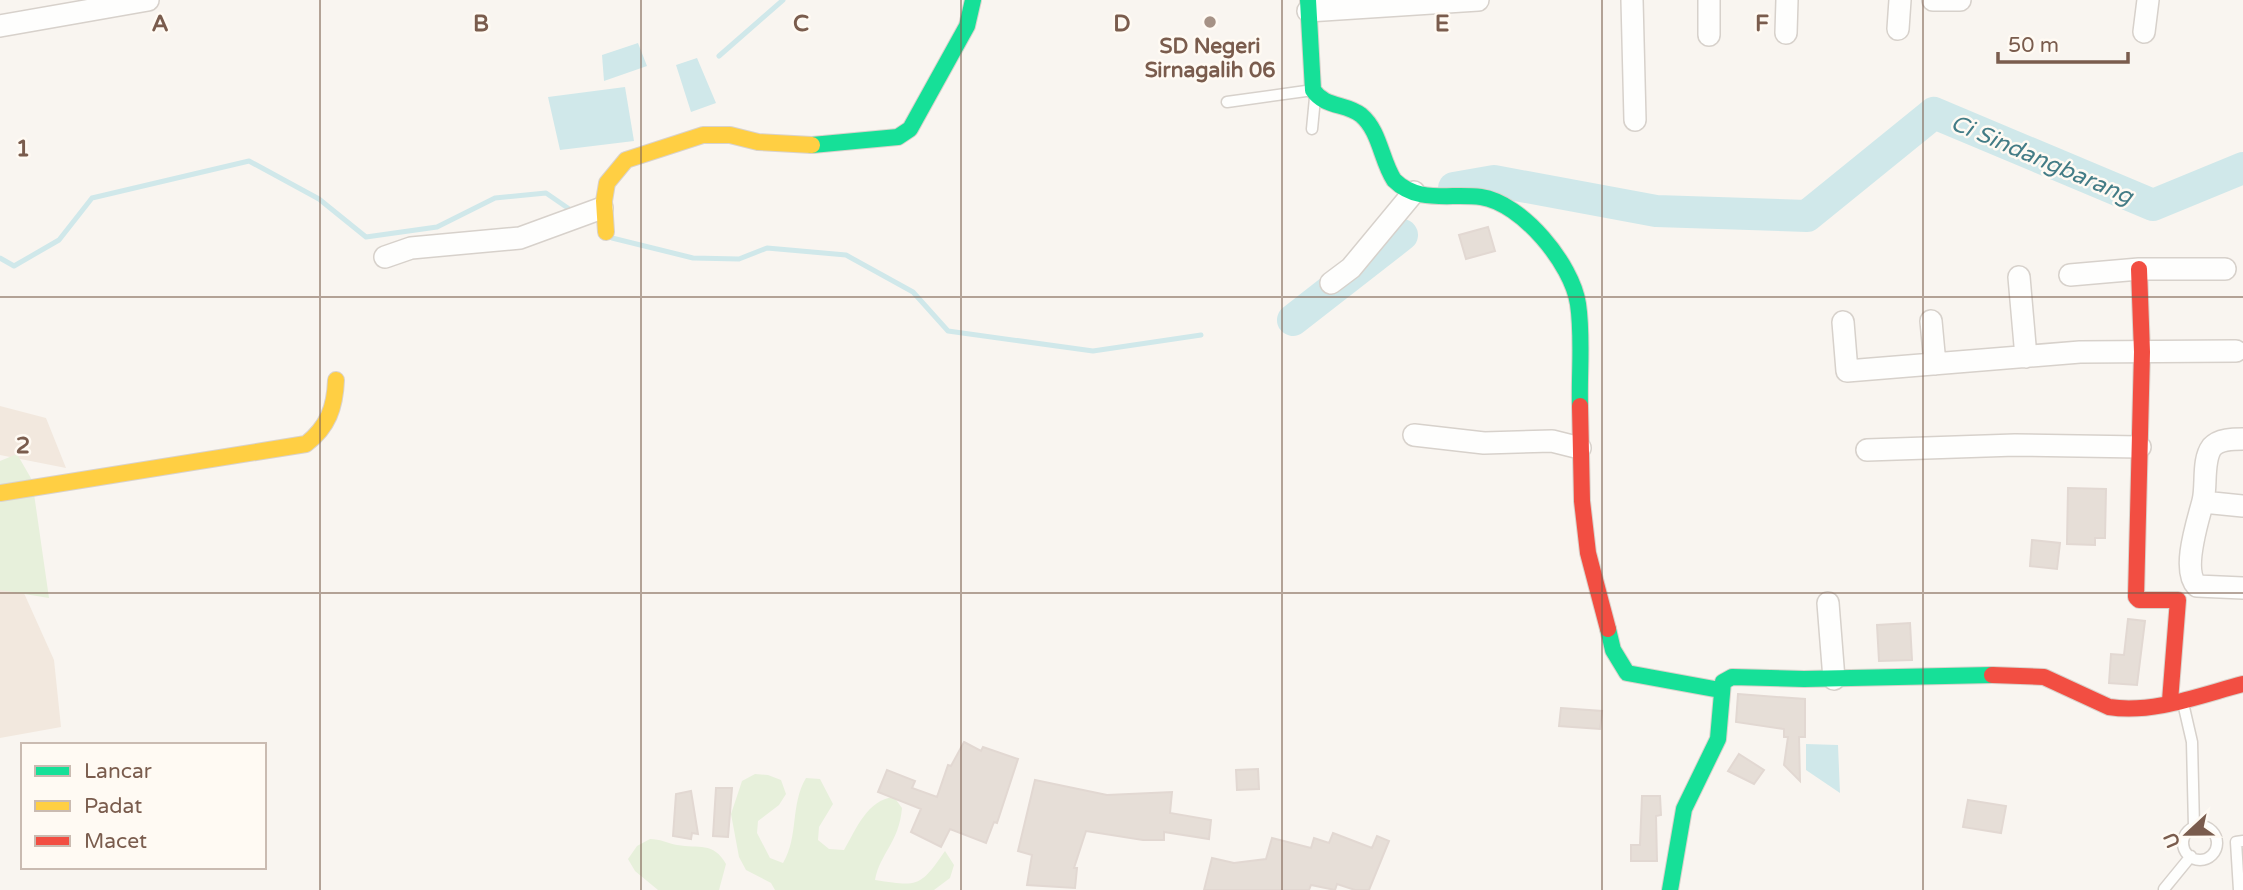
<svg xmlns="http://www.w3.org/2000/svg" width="2243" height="890" viewBox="0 0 2243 890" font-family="'Varela Round',sans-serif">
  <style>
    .residential { fill: #f2e8de }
    .green { fill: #e7f0db }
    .water { fill: #d0e8ea }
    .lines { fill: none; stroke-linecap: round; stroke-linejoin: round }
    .stream { stroke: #d0e8ea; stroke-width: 5 }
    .river { stroke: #d0e8ea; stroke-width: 32 }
    .building { fill: #e6ded7; stroke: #e2d8d2; stroke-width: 2 }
    .lane-casing { stroke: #d7d1cb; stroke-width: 13 }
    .street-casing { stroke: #d7d1cb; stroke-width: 24 }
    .fast-casing { stroke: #d9d2cb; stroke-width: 18 }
    .slow-casing { stroke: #d9d2cb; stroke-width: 18 }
    .jam-casing { stroke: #d9d2cb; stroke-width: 18 }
    .lane { stroke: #fefefd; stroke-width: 10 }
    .street { stroke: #fefefd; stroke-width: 21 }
    .fast { stroke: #16e098; stroke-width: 16 }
    .slow { stroke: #ffcf43; stroke-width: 16 }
    .jam { stroke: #f24e42; stroke-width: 16 }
    .grid { fill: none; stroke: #7a5c4d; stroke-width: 2; stroke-opacity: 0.55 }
    .poi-dot { fill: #a69286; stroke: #fffaf3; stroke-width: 2.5 }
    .labels { text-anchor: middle; stroke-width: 5; stroke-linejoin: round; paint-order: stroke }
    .poi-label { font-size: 21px; font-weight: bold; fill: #7a5c4d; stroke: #fffaf3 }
    .water-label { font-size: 23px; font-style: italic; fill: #437c86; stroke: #fffaf3 }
    .grid-label { font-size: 23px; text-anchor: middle; font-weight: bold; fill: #7a5c4d; stroke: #fffaf3; stroke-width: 5; stroke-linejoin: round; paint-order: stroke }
  </style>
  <rect width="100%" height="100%" fill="#f9f5f0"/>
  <path class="residential" d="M0 406 46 418 66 468 0 455Z
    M0 572 19 582 54 660 61 727 0 738Z"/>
  <path class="green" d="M17 454 32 480 49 598 0 590V461Z
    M755 774 768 775 781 780 786 794 779 805 758 821 757 833 770 858 783 863C799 836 790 805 806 778L820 779 833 804 819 827 818 840 829 849 844 850C857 828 867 800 894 797L902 808C899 843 880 853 875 880 917 886 919 889 945 851L954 865 950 878 934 890H775L771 883 746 870 739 857 731 814 742 781Z
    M650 839C660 839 667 843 677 845 699 849 713 841 726 864L719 890H658L635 871 628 859 637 846Z"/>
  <path class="water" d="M638 43 647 66 604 81 602 55Z
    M697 58 716 103 691 112 676 65Z
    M625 87 634 141 560 150 548 97Z
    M1806 744 1838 745 1840 793 1806 770Z"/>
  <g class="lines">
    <path class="stream" d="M719 56 783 0
      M612 238 693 258 739 259 767 248 846 255 913 292 948 331 1093 351 1201 335
      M0 258 14 266 59 240 92 198 249 161 319 199 366 237 437 227 495 198 546 193 575 213"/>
    <path class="river" d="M1454 188 1494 181 1656 211 1807 216 1934 113 2153 205 2243 168
      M1293 320 1402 235"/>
  </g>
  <path class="building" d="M1488 227 1495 251 1466 259 1459 235Z
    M2068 488 2106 489 2105 538H2095V545L2067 544Z
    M2032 540 2060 543 2057 569 2030 566Z
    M2128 619 2145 621 2137 685 2109 683 2111 654 2124 655Z
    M1910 623 1912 660 1879 661 1877 625Z
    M1738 694 1805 699V737H1799L1800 781 1784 765 1788 737H1784V729L1736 722Z
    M1561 708 1602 711 1600 729 1559 726Z
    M964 742 981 751 983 747 1018 759 997 823 994 822 986 843 950 829 941 847 911 832 921 809 878 792 887 770 915 781 912 788 937 797 948 765 951 766Z
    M1739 754 1764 770 1754 784 1728 771Z
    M1258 769 1259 789 1237 790 1236 770Z
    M1035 780 1107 795 1172 792 1170 813 1211 820 1209 839 1164 832V840H1143L1086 831 1074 868H1077L1075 888 1027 885 1032 855 1018 851Z
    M716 788H732L728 837 713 836Z
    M691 791 698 834 692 833 691 839 673 836 676 794Z
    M1642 796H1660L1661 815 1656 816 1657 861H1631V845H1640Z
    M1968 800 2006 806 2001 833 1963 827Z
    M1333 833 1372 848 1377 836 1389 841 1369 890H1355L1337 884 1335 890 1311 885 1309 890H1204L1212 858 1234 863 1266 859 1272 838 1311 848 1314 838 1329 843Z"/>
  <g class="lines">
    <g class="lane-casing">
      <path id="lane" d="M1227 102 1313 90
        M1312 129 1315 98
        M2183 703 2192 742 2194 827
        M2183 843a17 17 0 1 1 34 0a17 17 0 1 1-34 0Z
        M2164 889 2191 856
        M2239 890 2236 842 2243 841"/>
    </g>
    <g class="street-casing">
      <path id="street" d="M1632 0 1635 120
        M1933 0H1960
        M1308 11 1478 0
        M0 26 148 0
        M1898 29 1900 0
        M2144 32 2148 0
        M1786 33 1787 0
        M1709 35V0
        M385 257 411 248 520 238 602 208
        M2070 275 2139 269H2225
        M2019 277 2026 357
        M1331 283 1351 268 1414 192
        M1931 321 1935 364
        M1843 322 1847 371 2080 352 2236 351
        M1414 435 1484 443 1552 441 1580 448
        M2243 439C2233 439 2219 439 2212 447 2202 460 2207 486 2203 501 2198 521 2181 570 2197 586L2243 588
        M1867 450 2015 445 2140 447
        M2203 502 2243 506
        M1828 603 1834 679"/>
    </g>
    <g class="fast-casing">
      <path id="fast" d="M1308 0 1313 90C1325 108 1346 103 1361 115 1380 131 1381 160 1394 180 1418 204 1450 193 1481 197 1522 203 1572 264 1578 304 1583 337 1579 373 1580 406
        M812 145 898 137 910 129 967 26 973 0
        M1608 629 1613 650 1627 673 1720 690
        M1670 890 1684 809 1718 739 1723 682 1732 677 1804 679 1992 675"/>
    </g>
    <g class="slow-casing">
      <path id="slow" d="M606 232 604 201 607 183 626 160 703 135H730L758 142 812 145
        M0 493 306 444C328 427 335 407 336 380"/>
    </g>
    <g class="jam-casing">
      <path id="jam" d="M2139 269 2142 352 2136 597 2139 600H2178L2170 701
        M1580 406 1582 501 1588 553 1608 629
        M1992 675 2044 677 2109 707C2153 714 2201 695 2243 684"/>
    </g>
    <use href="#lane" class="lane"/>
    <use href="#street" class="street"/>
    <use href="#fast" class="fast"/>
    <use href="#slow" class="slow"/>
    <use href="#jam" class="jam"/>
  </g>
  <path class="grid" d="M320 0V890M641 0V890M961 0V890M1282 0V890M1602 0V890M1923 0V890M0 297H2243M0 593H2243"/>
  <circle class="poi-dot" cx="1210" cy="22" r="7"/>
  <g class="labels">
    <g class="poi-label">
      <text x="1210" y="53">SD Negeri<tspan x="1210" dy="24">Sirnagalih 06</tspan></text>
    </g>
    <g class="water-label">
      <text transform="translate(2042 159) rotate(23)" y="8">Ci Sindangbarang</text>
    </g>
  </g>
  <g class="grid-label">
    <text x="160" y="31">A</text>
    <text x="481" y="31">B</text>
    <text x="801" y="31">C</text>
    <text x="1122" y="31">D</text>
    <text x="1442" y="31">E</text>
    <text x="1762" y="31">F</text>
    <text x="23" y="156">1</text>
    <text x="23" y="453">2</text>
  </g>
  <rect x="21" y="743" width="245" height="126" fill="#fffaf3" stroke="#cabbb1" stroke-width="2"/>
  <rect x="35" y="766" width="35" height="10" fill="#16e098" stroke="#cabbb1" stroke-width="2"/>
  <text x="84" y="778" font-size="21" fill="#7a5c4d">Lancar</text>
  <rect x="35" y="801" width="35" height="10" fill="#ffcf43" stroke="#cabbb1" stroke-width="2"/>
  <text x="84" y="813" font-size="21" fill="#7a5c4d">Padat</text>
  <rect x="35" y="836" width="35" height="10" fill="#f24e42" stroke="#cabbb1" stroke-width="2"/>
  <text x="84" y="848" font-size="21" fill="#7a5c4d">Macet</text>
  <g transform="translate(2187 834) rotate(248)" stroke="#fffaf3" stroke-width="5" paint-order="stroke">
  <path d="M0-5L12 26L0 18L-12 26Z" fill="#7a5c4d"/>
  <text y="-10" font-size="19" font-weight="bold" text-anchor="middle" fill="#7a5c4d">U</text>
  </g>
  <path d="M1998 52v10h130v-10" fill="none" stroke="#7a5c4d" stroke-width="3.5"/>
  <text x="2008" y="52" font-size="21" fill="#7a5c4d" stroke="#fffaf3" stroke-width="5" paint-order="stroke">50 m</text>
</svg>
